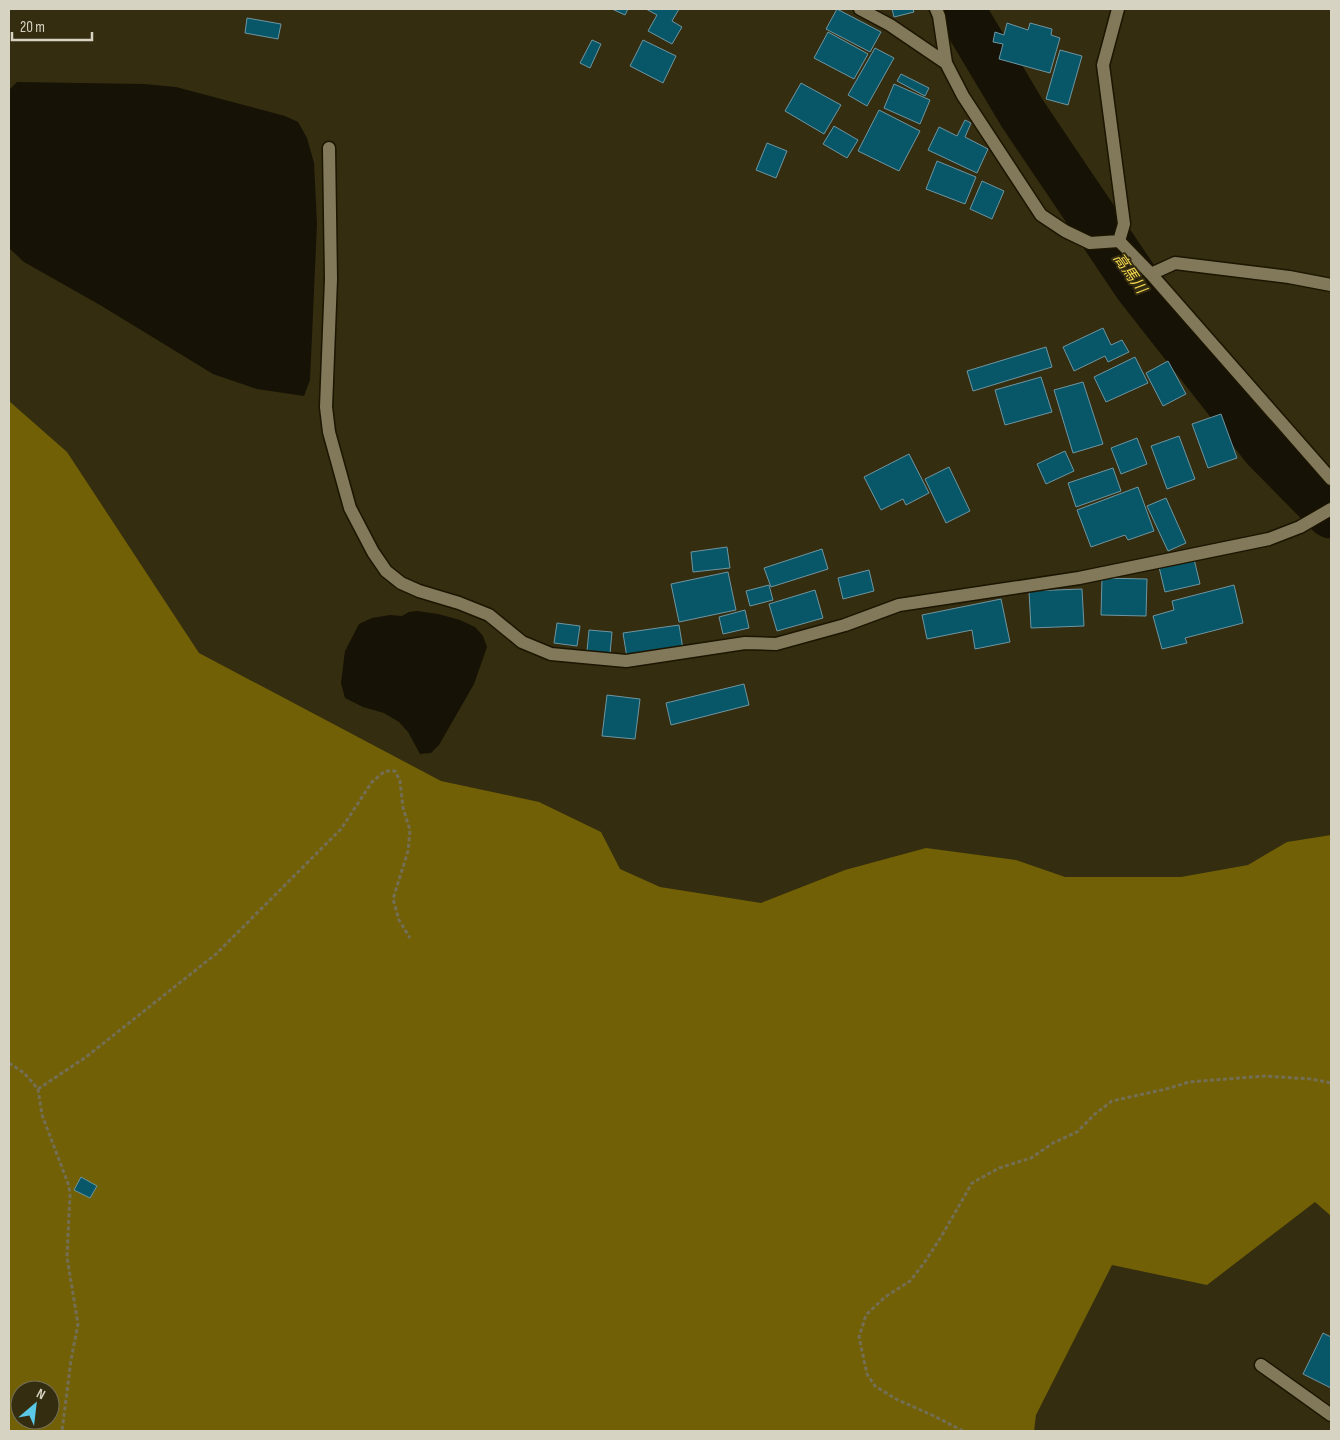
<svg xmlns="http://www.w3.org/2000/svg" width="1340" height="1440" viewBox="0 0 1340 1440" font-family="'Sofia Sans Condensed','Noto Sans JP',sans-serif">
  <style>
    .forest { fill: #716006; fill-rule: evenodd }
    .water { fill: #161206 }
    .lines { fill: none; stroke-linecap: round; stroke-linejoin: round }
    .river { stroke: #161206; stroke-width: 49 }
    .building { fill: #075769; stroke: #6e95a1 }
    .street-casing { stroke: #1c1500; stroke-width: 15 }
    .path { stroke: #746e55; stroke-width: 3; stroke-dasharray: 4 2.5; stroke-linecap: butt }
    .street { stroke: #81795a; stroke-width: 12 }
    .labels { text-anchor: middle; stroke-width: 4; stroke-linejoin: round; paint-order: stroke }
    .water-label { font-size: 15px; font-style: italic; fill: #f7d951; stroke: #342d0f }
  </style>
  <rect width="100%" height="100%" fill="#342d0f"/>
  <path class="forest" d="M9 401 67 452 199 653 441 781 539 802 601 832 620 869 660 887 761 903 845 870 926 848 1016 860 1065 877H1181L1248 865 1287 842 1331 835V1216L1315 1202 1207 1285 1112 1265 1036 1415 1034 1431H9ZM20 1390H50V1420H20Z"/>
  <path class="water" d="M17 82 144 84 176 87 285 116 298 122 307 138 314 163 317 224 310 380 304 396 257 389 213 374 100 305 24 262 9 248V90Z
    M417 611 438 614 460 620 475 627 483 636 487 647 474 684 439 745 431 753 420 754 408 732 399 722 384 713 363 707 345 698 341 683 345 651 359 624 372 618 390 615 402 616 409 612Z"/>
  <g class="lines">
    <path class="river" d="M960 9 1022 113 1138 285 1266 448 1331 514"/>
  </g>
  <path class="building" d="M612 9H628L625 15Z
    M646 9H679L672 21 682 27 672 44 648 31 657 15Z
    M837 9 881 32 870 52 826 29Z
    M892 9H913L914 12 894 17Z
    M247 18 281 24 278 39 245 33Z
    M1007 23 1028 30 1030 23 1052 29 1051 35 1060 38 1050 73 999 59 1003 44 993 42 995 32 1004 35Z
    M828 32 868 54 854 79 814 58Z
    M592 40 601 44 590 68 580 63Z
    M643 40 676 56 663 83 630 66Z
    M875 48 894 58 867 106 848 95Z
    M1060 50 1082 56 1068 105 1046 99Z
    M901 74 929 88 925 96 897 81Z
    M801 83 841 105 824 134 785 111Z
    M894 84 930 100 920 124 884 108Z
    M879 110 920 131 899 171 858 151Z
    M965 120 971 123 965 137 988 149 977 173 928 150 939 127 957 136Z
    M834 126 858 140 847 158 823 144Z
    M767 143 787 151 776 178 756 170Z
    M937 161 976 177 965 204 926 189Z
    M982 181 1004 191 992 219 970 209Z
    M1103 328 1111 345 1122 340 1129 352 1108 362 1105 356 1074 371 1063 347Z
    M1046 347 1052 367 973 391 967 371Z
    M1135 357 1148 383 1106 402 1094 377Z
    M1168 361 1186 394 1163 406 1146 373Z
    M1041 377 1052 412 1005 425 995 390Z
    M1083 382 1103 444 1073 453 1054 390Z
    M1221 414 1237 458 1208 468 1192 424Z
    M1179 436 1195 479 1167 489 1151 446Z
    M1137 438 1147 464 1121 474 1111 448Z
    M1065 451 1074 471 1046 484 1037 464Z
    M909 454 929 493 906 505 903 499 881 510 864 477Z
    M949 467 970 511 946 523 925 479Z
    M1113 468 1121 491 1076 507 1068 483Z
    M1138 487 1154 531 1128 540 1125 535 1091 547 1077 510Z
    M1166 498 1186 543 1168 551 1147 506Z
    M727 547 730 568 693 572 691 552Z
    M822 549 828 569 771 587 764 568Z
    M1194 559 1200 584 1165 592 1159 567Z
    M869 570 874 591 843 599 838 578Z
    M728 572 736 610 679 622 671 584Z
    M1102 578 1147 579 1146 616 1101 615Z
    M769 585 773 600 750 606 746 591Z
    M1234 585 1243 623 1185 638 1187 643 1162 649 1153 616 1174 610 1172 601Z
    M1082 589 1084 626 1031 628 1029 591Z
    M815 590 823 618 777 631 769 604Z
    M1001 599 1010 642 975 649 972 630 927 639 922 615Z
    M745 610 749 628 723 634 719 617Z
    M557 623 580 626 577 646 554 643Z
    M679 625 683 649 627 658 623 633Z
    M589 630 612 632 610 654 587 651Z
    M744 684 749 705 671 725 666 703Z
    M607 695 640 699 635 739 602 736Z
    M81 1177 97 1186 90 1198 74 1190Z
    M1323 1333 1331 1337V1388L1303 1374Z"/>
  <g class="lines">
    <g class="street-casing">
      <path id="street" d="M860 9 890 25 946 63
        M936 9 939 16 946 63 963 96 1041 215 1065 231 1090 243 1119 241 1151 274 1331 479
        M1118 9 1103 65 1124 224 1119 241
        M329 148 331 279 326 407 329 432 350 508 373 552 386 571 401 583 419 591 459 603 489 615 522 642 551 654 626 661 745 643 776 644 845 625 899 605 1079 578 1269 539 1300 527 1331 509
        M1151 274 1175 263 1289 277 1331 285
        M1261 1365 1331 1415"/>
    </g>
    <path class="path" d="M9 1063 24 1073 38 1089 42 1115 69 1186 70 1195 67 1257 78 1324 71 1360 62 1431
      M38 1089 86 1057 216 954 341 829 372 782 385 771H395L400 781 403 808 410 830 408 851 393 899 399 920 410 938
      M963 1431 934 1416 896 1399 875 1386 867 1374 859 1337 866 1315 885 1297 910 1281 924 1263 941 1237 972 1183 999 1168 1031 1158 1053 1143 1077 1132 1095 1114 1112 1101 1166 1089 1189 1082 1265 1076 1311 1079 1331 1083"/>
    <use href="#street" class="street"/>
  </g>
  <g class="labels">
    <g class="water-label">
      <text transform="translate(1130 273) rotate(55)" y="5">高馬川</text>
    </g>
  </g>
  <rect width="1340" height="1440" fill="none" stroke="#d7d3c2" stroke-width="20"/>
  <g transform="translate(35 1405) rotate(28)"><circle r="24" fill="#342d0f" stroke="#756f57"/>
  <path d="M0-4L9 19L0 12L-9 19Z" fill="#5ac8e6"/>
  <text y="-8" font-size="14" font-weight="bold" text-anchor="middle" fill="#d7d3c2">N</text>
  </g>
  <path d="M12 32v8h80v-8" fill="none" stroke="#d7d3c2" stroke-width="2.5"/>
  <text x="20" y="32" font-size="15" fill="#d7d3c2" stroke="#342d0f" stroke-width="4" paint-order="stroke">20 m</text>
</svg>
